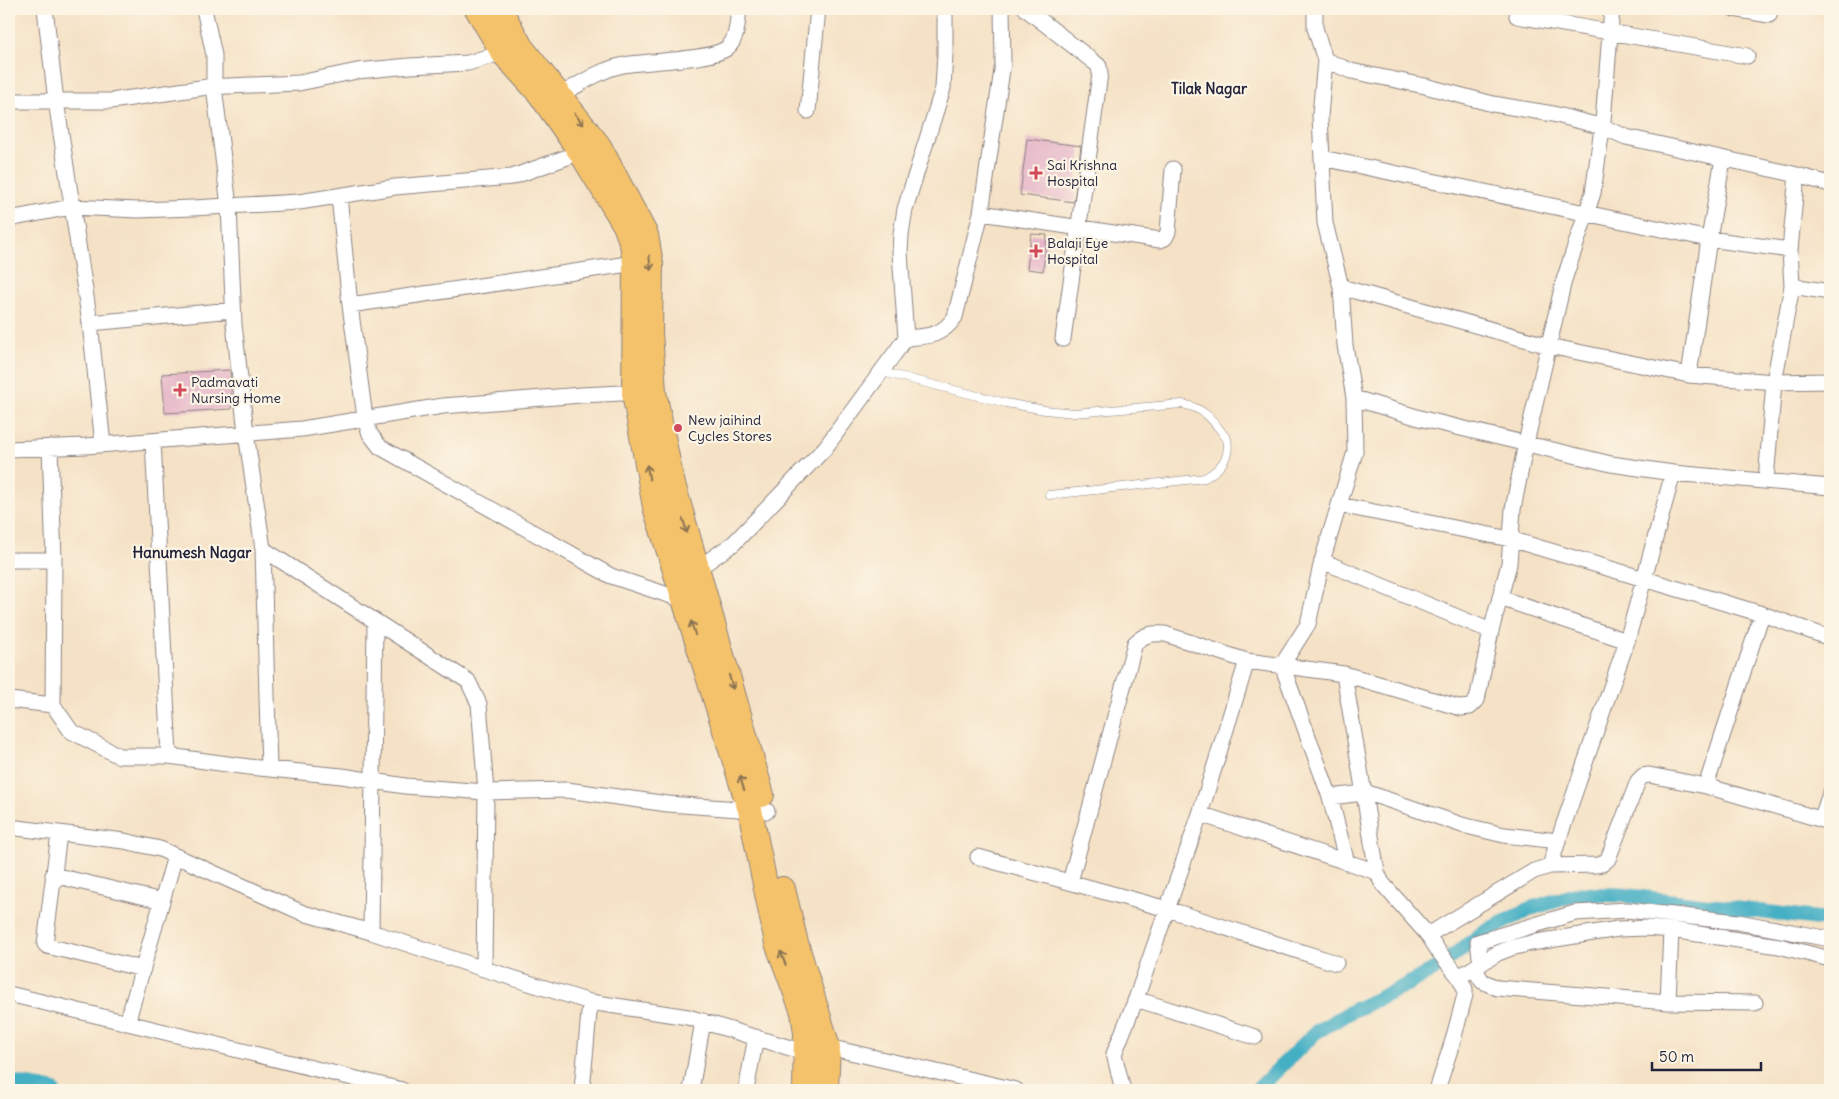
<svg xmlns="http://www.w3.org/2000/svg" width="1839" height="1099" viewBox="0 0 1839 1099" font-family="Delius,sans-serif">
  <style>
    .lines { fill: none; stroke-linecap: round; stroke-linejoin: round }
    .canal { stroke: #45afc4; stroke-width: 15 }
    .building { fill: #e4b1c6 }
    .service-casing { stroke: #8c8280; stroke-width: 9 }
    .minor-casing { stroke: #8c8280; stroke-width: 17 }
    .primary-casing { stroke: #8c8280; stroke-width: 26 }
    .service { stroke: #fff; stroke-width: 8 }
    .minor { stroke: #fff; stroke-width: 15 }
    .primary { stroke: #f4c26a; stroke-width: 24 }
    .oneway { stroke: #8b7252 }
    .poi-dot { fill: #d1495b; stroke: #fcf5e5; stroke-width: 2 }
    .labels { text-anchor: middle; stroke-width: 4.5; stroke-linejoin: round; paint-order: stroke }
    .poi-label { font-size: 14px; fill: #22223b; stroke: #fcf5e5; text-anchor: start }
    .neighbourhood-label { font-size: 15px; font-weight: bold; fill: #22223b; stroke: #fcf5e5 }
  </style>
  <rect width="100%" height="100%" fill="#fcf5e5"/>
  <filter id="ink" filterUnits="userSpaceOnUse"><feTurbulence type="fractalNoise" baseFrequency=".02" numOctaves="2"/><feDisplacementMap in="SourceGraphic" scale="10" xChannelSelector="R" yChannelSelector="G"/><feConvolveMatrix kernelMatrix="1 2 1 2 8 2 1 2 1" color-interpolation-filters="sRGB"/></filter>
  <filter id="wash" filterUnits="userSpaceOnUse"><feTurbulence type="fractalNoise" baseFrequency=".0096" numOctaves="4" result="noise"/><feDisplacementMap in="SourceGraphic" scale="20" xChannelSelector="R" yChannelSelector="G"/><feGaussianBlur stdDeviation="1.12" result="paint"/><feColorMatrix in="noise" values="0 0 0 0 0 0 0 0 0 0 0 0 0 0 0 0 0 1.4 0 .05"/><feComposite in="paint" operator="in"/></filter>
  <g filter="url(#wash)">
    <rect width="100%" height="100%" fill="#f5e2c6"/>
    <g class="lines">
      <path class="canal" d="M9 1082 53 1090
        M1257 1090 1316 1032 1354 1010 1399 989 1440 966 1484 932 1532 908 1578 894 1622 895 1830 920"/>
    </g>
    <g id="blocks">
      <path class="building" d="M1027 139 1081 146 1074 202 1020 195Z
        M1031 234 1047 235 1043 271 1027 269Z
        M230 370 232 409 165 413 162 374Z"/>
    </g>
  </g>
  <g filter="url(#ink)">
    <use href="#blocks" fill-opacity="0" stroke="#8c8280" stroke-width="1"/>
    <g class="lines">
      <g class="service-casing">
        <path id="service" d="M882 372 1006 403 1045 410 1074 413 1182 404C1207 409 1212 420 1227 439 1231 458 1220 469 1205 478L1049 495"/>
      </g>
      <g class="minor-casing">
        <path id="minor" d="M45 9 56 101 90 323 103 445
          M204 9 214 55V87L229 206 234 324 246 433 263 549 468 681 479 704 486 792 484 969
          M1026 9 1094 62 1099 66 1100 74 1063 339
          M1315 9V28L1325 60 1320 116 1325 223 1341 287 1345 345 1354 398 1355 452 1322 561 1308 624 1282 665 1330 797 1347 863
          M1734 9 1769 15
          M1517 16 1747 56
          M1325 60 1351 71 1425 86 1493 104 1553 114 1603 127 1626 137 1789 173 1830 184
          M551 99C576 88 597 70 624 65 647 61 712 60 727 48 738 39 737 22 739 9
          M9 101H111L207 87 299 83 357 71 410 66 468 63 510 50
          M808 111 818 9
          M1322 158 1709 239 1790 250
          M339 196 350 305 365 418 370 434 380 447 611 576 689 602
          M981 213 1160 240 1165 238 1168 232 1173 169
          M9 219 71 207 138 210 193 208 299 202 395 187 512 177 587 150
          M1792 286 1830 292
          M1341 287 1549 346 1689 375 1774 382 1830 381
          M350 305 635 263
          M90 323 233 310
          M906 338 900 253 901 234 905 209 943 88 945 54V9
          M1689 375 1709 239 1723 159
          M1354 398 1423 419 1611 464 1673 473 1830 487
          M153 441 169 756
          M50 447 54 560 53 705
          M9 449 86 446 302 429 443 406 581 395 643 392
          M1766 480 1774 382 1792 286 1790 250 1797 175
          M1339 505 1510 539 1762 614 1830 638
          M263 549 269 769
          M9 560H54
          M1322 561 1491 631
          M690 572 697 569 734 543 825 448 906 338C928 336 941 337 955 317L981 213 1003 63 1002 9
          M1500 598 1627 641
          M1344 674 1377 872 1382 883 1428 935 1439 952 1459 977 1498 953 1511 948 1531 943 1618 929 1647 928 1671 930 1779 946 1830 959
          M9 700 53 705 71 731 119 756H169L249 767 342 776 405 786 486 792 567 790 668 804 767 811
          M1706 786 1762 614
          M1330 797 1364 793 1371 794 1462 825 1504 835 1558 841 1627 641 1673 473
          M1200 814 1377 872
          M1821 820 1830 794
          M9 827 124 841 160 849 303 913 371 932 484 969 590 1002 688 1017 807 1053
          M59 834 45 944 47 946 143 969
          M978 857 1167 909 1336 963
          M1550 866 1597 865 1602 864 1608 859 1638 781 1643 776 1649 775 1706 786 1830 822
          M53 875 162 901
          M1070 882 1135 643C1145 634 1152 633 1165 634L1247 661
          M371 932 375 622
          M1428 935 1534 871 1550 866 1558 841
          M1481 964 1478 942 1575 913 1627 910 1738 922 1830 939
          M1474 968 1482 981 1497 988 1668 1002 1755 1003
          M9 994 402 1090
          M1136 999 1255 1037
          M1668 1002 1671 930
          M127 1023 175 856
          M828 1047 1016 1090
          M582 1090 590 1002
          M691 1090 703 1021
          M746 1090 756 1037
          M1123 1090 1114 1054 1136 999 1200 814 1247 661 1344 674 1461 708 1470 707 1477 700 1491 631 1509 564 1513 509 1526 443 1564 280 1593 193 1603 121 1612 9
          M1437 1090 1453 1040 1465 995V989L1459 977"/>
      </g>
      <g class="primary-casing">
        <path id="primary" d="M477 9 503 53 540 94 581 153 625 225 632 244 635 263 634 393 655 507 750 810 777 943 803 1012 806 1033 805 1090
          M500 9 521 47 599 146 646 235 651 264 650 332 654 392 671 477 762 795
          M783 889 796 943 828 1047 826 1090"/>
      </g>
      <use href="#service" class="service"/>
      <use href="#minor" class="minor"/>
      <use href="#primary" class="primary"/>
    </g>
    <defs><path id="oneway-shaft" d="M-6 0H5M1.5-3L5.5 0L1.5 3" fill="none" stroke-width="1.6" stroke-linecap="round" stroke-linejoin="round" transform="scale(1.25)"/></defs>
    <g class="oneway">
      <use href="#oneway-shaft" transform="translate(579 119) rotate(52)"/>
      <use href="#oneway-shaft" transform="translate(650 263) rotate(84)"/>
      <use href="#oneway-shaft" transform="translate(648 472) rotate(-100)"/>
      <use href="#oneway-shaft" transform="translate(685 526) rotate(74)"/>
      <use href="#oneway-shaft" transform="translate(693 628) rotate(-107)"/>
      <use href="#oneway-shaft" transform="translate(731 682) rotate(74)"/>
      <use href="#oneway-shaft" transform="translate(742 783) rotate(-107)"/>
      <use href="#oneway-shaft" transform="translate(783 958) rotate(-111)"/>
    </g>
  </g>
  <g class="poi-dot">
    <path d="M1033.5 165.5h5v5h5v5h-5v5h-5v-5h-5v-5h5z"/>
    <path d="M1033.5 243.5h5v5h5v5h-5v5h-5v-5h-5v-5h5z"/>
    <path d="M177.5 382.5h5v5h5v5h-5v5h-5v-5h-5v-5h5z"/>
    <circle cx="678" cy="428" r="5"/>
  </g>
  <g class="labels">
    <g class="poi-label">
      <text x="1047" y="170">Sai Krishna<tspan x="1047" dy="16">Hospital</tspan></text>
      <text x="1047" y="248">Balaji Eye<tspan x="1047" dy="16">Hospital</tspan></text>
      <text x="191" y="387">Padmavati<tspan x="191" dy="16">Nursing Home</tspan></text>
      <text x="688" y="425">New jaihind<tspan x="688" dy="16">Cycles Stores</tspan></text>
    </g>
    <g class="neighbourhood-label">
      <text x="1209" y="94">Tilak Nagar</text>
      <text x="192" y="558">Hanumesh Nagar</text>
    </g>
  </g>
  <rect width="1839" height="1099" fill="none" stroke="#fcf5e5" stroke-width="30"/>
  <path d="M1652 1062v8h109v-8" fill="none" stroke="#22223b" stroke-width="2.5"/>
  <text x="1659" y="1062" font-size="15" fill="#22223b" stroke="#fcf5e5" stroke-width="4" paint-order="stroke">50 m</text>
</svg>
